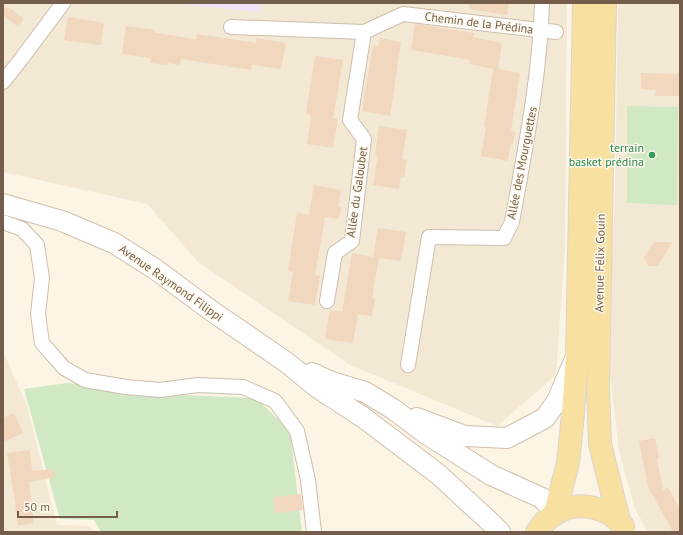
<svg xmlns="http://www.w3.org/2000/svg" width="683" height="535" viewBox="0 0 683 535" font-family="'PT Sans',sans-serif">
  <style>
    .residential { fill: #f3e8d4 }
    .education { fill: #f2e2f8 }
    .green { fill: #d0e9c4 }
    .building { fill: #f0d7be }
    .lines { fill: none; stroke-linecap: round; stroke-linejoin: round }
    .street-casing { stroke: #cdbeac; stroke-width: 16 }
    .secondary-casing { stroke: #d0beaa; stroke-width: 22 }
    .primary-casing { stroke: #dbd5d0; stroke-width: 24 }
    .street { stroke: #fff; stroke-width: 14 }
    .secondary { stroke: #fff; stroke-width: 20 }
    .primary { stroke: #f8e0a0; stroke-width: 22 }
    .leisure-dot { fill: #2e9e5b; stroke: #fef9ec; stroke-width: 1.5 }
    .labels { text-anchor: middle; stroke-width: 3; stroke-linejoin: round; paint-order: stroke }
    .street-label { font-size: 12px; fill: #745e4b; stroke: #fef9ec }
    .leisure-label { font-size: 12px; fill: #27864d; stroke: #fef9ec; text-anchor: end }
  </style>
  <rect width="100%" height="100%" fill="#fcf5e6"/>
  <path class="residential" d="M3 3H567L565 248 556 375 497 426 350 365 198 262 147 204 3 172Z
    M618 3H680V532H648L635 509 619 451 608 357 615 191Z
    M3 351 27 406 57 525 90 526 93 532H3Z"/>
  <path class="education" d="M170 3H261L259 12Z"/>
  <path class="green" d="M627 106 678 107 677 205 627 203Z
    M67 383 181 395 256 398 290 431 302 532H101L94 520 60 519 24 389Z"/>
  <path class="building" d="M470 3H509L507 15 469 9Z
    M3 7 12 9 24 19 18 27 3 15Z
    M68 17 104 23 101 45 64 40Z
    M415 24 474 33 473 37 502 43 498 69 520 73 511 131 515 132 513 144 511 143 508 161 481 156 486 127H484L493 69 469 64 470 60 411 50Z
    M126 26 155 30V33L196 39 197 34 256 43V38L286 43 281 69 252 65 251 70 181 59 180 65 168 63 167 65 150 63 151 58 122 54Z
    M380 38 401 42 390 116 362 111 373 45 378 46Z
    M315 56 343 60 333 119H338L333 148 307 144 311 115 306 114Z
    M641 73 680 74V96H655L656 90 641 89Z
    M379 126 407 130 402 159 407 160 404 178 401 177 399 189 373 185 378 156 375 155Z
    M314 185 341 190 338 207H341L339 219 325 217 315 275 320 276 315 305 288 301 293 272 288 271 297 213 309 215Z
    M378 228 406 232 401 261 378 258H379L372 298 375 299 372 316 358 314 353 343 325 339 330 310 342 312 352 253 373 257Z
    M654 242H672L658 266H648L644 257Z
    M14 413 23 433 3 442V418Z
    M655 438 659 458 657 459 663 490 668 487 680 509V532H673L648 487 639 441Z
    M30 450 32 471 53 469 55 477 29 482 34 523 18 526 15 507H16L7 453Z
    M301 494 303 510 275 513 273 497Z"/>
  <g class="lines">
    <g class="street-casing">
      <path id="street" d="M403 14 556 32
        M231 27 364 32 403 14
        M3 82 22 58 63 3
        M3 222 22 229 37 245 42 278 38 314 42 343 64 368 85 380 126 387 160 390 198 385 243 387 275 401 297 431 308 480 314 532
        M327 301 335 253 352 241 364 139 350 120 364 32
        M408 365 429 237 504 238 512 222C525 149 540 77 542 3"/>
    </g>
    <g class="secondary-casing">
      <path id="secondary" d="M3 204 62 221 114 243 155 269 213 312 286 362 318 388 364 418 438 474 489 521 500 532
        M312 373 332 382 365 392 393 409 425 433 491 475 542 498 555 513
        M417 418 465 436 507 438 545 418 557 401 575 359"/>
    </g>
    <g class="primary-casing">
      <path id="primary" d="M605 3 598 386 600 444 619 521
        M555 513 568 463 573 414 577 356 584 3
        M537 532C542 525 547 518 555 514 576 500 608 506 623 526"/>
    </g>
    <use href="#street" class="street"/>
    <use href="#secondary" class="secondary"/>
    <use href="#primary" class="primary"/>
  </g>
  <circle class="leisure-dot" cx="652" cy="155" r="4"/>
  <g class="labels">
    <g class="street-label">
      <text transform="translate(479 23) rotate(7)" y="4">Chemin de la Prédina</text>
      <text transform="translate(522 163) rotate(-79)" y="4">Allée des Mourguettes</text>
      <text transform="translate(357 192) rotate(-82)" y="4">Allée du Galoubet</text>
      <text transform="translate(600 263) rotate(-89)" y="4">Avenue Félix Gouin</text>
      <text transform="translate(171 283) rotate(35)" y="4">Avenue Raymond Filippi</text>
    </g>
    <g class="leisure-label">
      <text x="644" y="152">terrain<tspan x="644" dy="14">basket prédina</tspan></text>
    </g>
  </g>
  <rect width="683" height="535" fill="none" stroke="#745e4b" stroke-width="8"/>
  <path d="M18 511v6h99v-6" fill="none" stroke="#745e4b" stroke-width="2"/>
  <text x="24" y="511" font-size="12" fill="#745e4b" stroke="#fef9ec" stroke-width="3" paint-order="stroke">50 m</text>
</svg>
